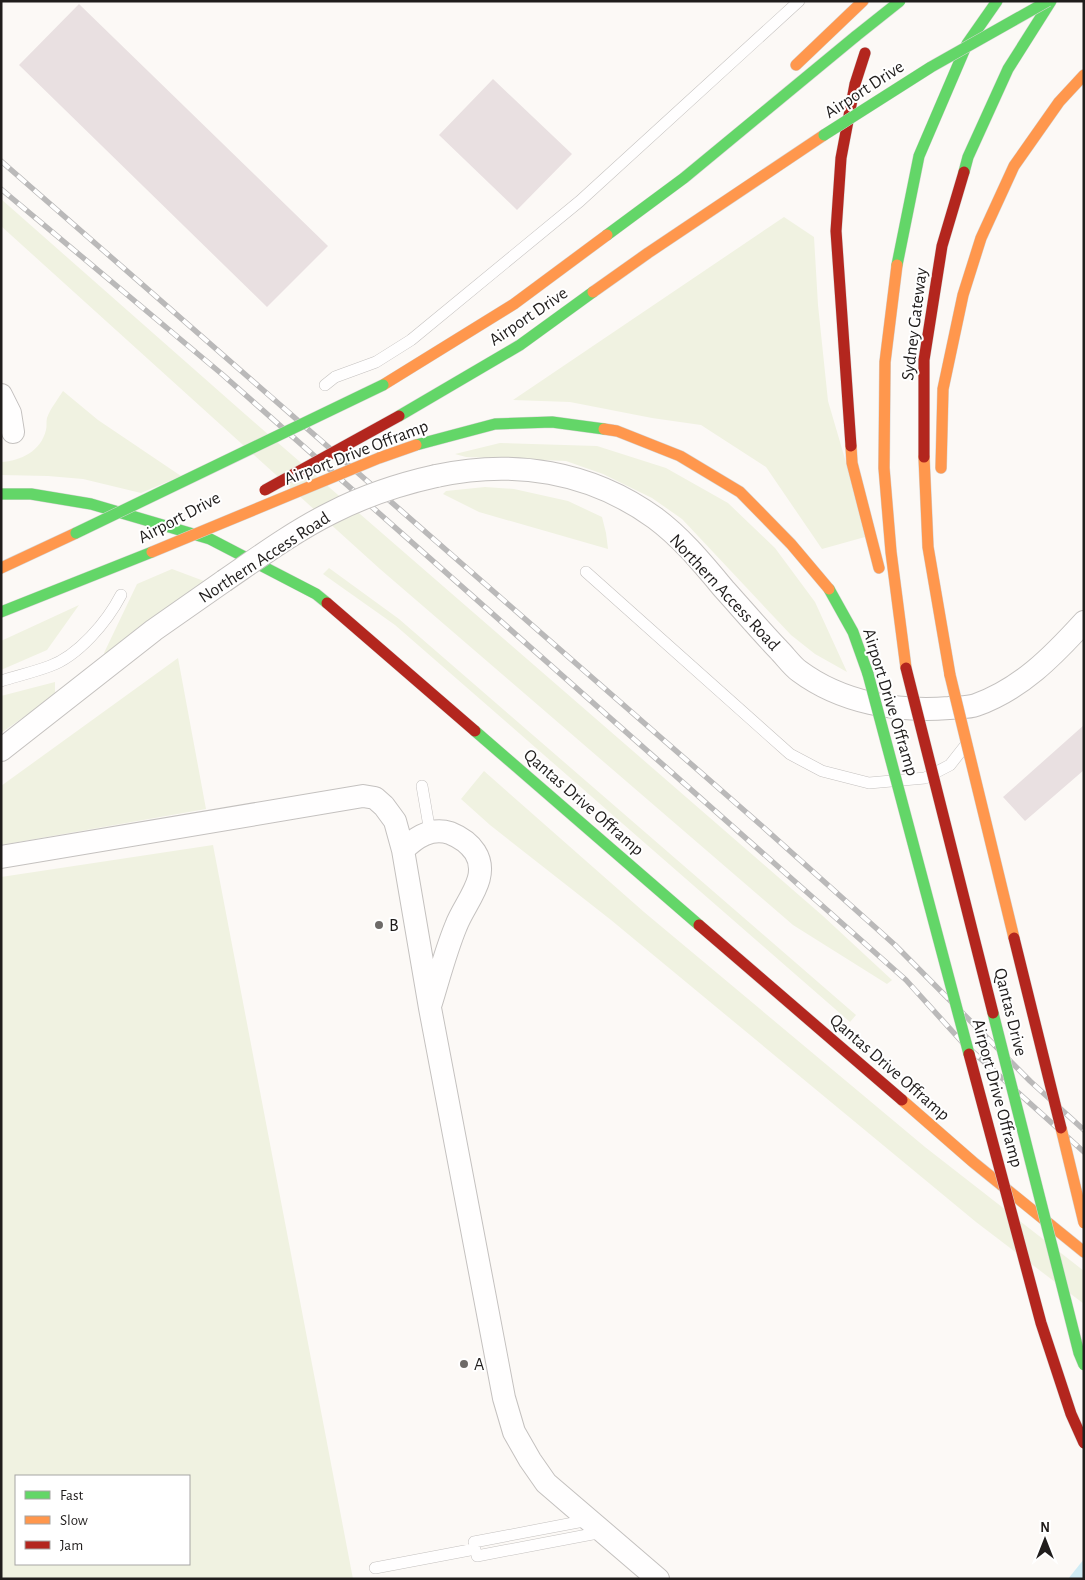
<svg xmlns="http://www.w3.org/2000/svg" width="1085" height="1580" viewBox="0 0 1085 1580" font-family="'Alegreya Sans',sans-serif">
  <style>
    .green { fill: #f0f2e1; fill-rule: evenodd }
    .water { fill: #cfecf5 }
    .building { fill: #e9e0e1 }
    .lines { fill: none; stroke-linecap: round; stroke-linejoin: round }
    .lane-casing { stroke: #c4c1bf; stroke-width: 12 }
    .street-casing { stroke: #c4c1bf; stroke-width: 24 }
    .fast-casing { stroke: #d6d4d3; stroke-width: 12 }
    .slow-casing { stroke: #d6d4d3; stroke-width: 12 }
    .jam-casing { stroke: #d6d4d3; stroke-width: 12 }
    .lane { stroke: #fffefe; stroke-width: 11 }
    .street { stroke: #fffefe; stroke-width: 22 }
    .fast { stroke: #63d668; stroke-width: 11 }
    .slow { stroke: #ff974d; stroke-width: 11 }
    .jam { stroke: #b3261e; stroke-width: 11 }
    .rail-casing { stroke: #bab9b9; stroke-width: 5.5 }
    .rail { stroke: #fff; stroke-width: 4; stroke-dasharray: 11; stroke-linecap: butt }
    .street-bridge-casing { stroke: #c4c1bf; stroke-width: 24; stroke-linecap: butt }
    .fast-bridge-casing { stroke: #d6d4d3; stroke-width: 12; stroke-linecap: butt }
    .slow-bridge-casing { stroke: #d6d4d3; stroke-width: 12; stroke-linecap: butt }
    .jam-bridge-casing { stroke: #d6d4d3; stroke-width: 12; stroke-linecap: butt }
    .street-bridge { stroke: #fffefe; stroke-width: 22 }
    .fast-bridge { stroke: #63d668; stroke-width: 11 }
    .slow-bridge { stroke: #ff974d; stroke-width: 11 }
    .jam-bridge { stroke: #b3261e; stroke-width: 11 }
    .poi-dot { fill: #6d6a68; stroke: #fff; stroke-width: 2 }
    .labels { text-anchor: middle; stroke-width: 4; stroke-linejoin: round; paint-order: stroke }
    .street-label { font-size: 18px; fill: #201d1c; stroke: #fff }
    .poi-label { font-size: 18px; fill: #201d1c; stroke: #fff; text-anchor: start }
  </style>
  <rect width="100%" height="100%" fill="#fcf9f6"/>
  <path class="green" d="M1 199 246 415 823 916 892 980 887 984 793 925 380 569 1 226Z
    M784 217 814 237 818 305 828 401 845 459 865 537 822 549 766 467 701 425 652 418 570 402 513 400Z
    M63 391 98 420 181 476 141 493 83 479 48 476 1 475V462C21 461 41 451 46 430 47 426 46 422 47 418 50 409 58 399 63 391Z
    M500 443 597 446 666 468 728 503 775 548 815 602 847 672 815 654 791 635 682 519 652 498 603 474 566 461 466 457 455 454Z
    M485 487 514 489 568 501 602 517 606 533 608 549 479 512 443 494 446 491Z
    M329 568 399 619 856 1015 850 1022 395 625 323 574Z
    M172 569 204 581 106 656 104 653 137 584Z
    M79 605 47 650 1 670V641Z
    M178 658 206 809 1 845V786Z
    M55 682V695L1 733V696Z
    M484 771 644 912 925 1147 1084 1271V1304L976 1222 611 920 490 825 461 799Z
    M213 845 353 1579H1V877ZM189 1476V1564H16V1476Z"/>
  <path class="water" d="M1084 1559V1579H1068Z"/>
  <path class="building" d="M79 4 328 246 267 307 19 65Z
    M493 79 572 154 517 210 439 135Z
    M1084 725V770L1025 821 1003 797Z"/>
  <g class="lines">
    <g class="lane-casing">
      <path id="lane" d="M325 385 335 377 376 362 411 340 580 201 799 1
        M586 572 790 754 822 771 869 783 925 778 950 765 965 746
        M1 681C17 676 34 672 50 666 78 656 107 622 121 595
        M422 786 430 832
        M474 1542 589 1520
        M477 1556 603 1532
        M375 1568 475 1549"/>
    </g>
    <g class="street-casing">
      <path id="street" d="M1 395 10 413 13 432
        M436 476C513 459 590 471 655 518 682 538 703 564 724 589 742 609 760 630 778 649 785 656 792 666 799 671 842 703 897 712 949 708 958 707 968 708 976 705 1021 689 1053 656 1084 622
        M1 750 154 630 224 581
        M403 850C416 837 431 827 450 833 460 837 469 843 475 852 491 877 465 902 456 926 446 950 439 977 431 1003
        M1 857 363 796 375 798 384 806 395 821 403 850 430 1008 504 1398 514 1432 530 1460 546 1483 658 1579"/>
    </g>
    <g class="fast-casing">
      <path id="fast" d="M964 172 968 157 1008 69 1051 1
        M607 235 684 178 856 36
        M897 265 919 156 967 44 997 1
        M399 416 520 345 593 292
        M416 445 495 424 552 422 604 429
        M1 494H31L91 504 210 539 316 594 327 603
        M829 589 853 632 868 674
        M1 612 152 552
        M475 731 699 925"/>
    </g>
    <g class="slow-casing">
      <path id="slow" d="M796 65 863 1
        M897 265 885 362 884 468 891 552 906 668
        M593 292 648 253 824 135
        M383 385 514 304 607 235
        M604 429 617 431 680 456 740 492 791 544 829 589
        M851 446 852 463 879 568
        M924 457 928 547 950 675
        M941 468 943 389 963 295 981 238 1014 166 1059 102 1084 75
        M1 568 76 533
        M902 1100 973 1162 1084 1252"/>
    </g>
    <g class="jam-casing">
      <path id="jam" d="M851 446 836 231 841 158 855 84 865 53
        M924 457V360L942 246 964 172
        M327 603 475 731
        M699 925 902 1100"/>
    </g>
    <use href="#lane" class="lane"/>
    <use href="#street" class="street"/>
    <use href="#fast" class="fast"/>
    <use href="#slow" class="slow"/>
    <use href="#jam" class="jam"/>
    <g class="rail-casing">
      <path id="rail" d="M1 161 762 826 895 945 1030 1081 1084 1130
        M1 189 223 375 906 980 962 1042 1084 1152"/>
    </g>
    <use href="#rail" class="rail"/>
    <g class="street-bridge-casing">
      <path id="street-bridge" d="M224 581C259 557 293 532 331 513 364 496 400 484 436 476"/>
    </g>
    <g class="fast-bridge-casing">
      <path id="fast-bridge" d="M856 36 900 1
        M824 135 931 67 1048 1
        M76 533 383 385
        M868 674 969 1054
        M993 1013 1079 1353 1084 1365"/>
    </g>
    <g class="slow-bridge-casing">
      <path id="slow-bridge" d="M152 552 379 458 416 445
        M950 675 1014 938
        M1061 1128 1084 1223"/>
    </g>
    <g class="jam-bridge-casing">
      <path id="jam-bridge" d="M265 490 399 416
        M906 668 993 1013
        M1014 938 1061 1128
        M969 1054 1041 1323 1071 1414 1084 1443"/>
    </g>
    <use href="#street-bridge" class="street-bridge"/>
    <use href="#fast-bridge" class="fast-bridge"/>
    <use href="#slow-bridge" class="slow-bridge"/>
    <use href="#jam-bridge" class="jam-bridge"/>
  </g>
  <g class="poi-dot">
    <circle cx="379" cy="925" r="5"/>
    <circle cx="464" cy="1364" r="5"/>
  </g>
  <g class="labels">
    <g class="street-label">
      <text transform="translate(864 89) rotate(-33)" y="6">Airport Drive</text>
      <text transform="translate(528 316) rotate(-34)" y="6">Airport Drive</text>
      <text transform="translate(914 324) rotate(-83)" y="6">Sydney Gateway</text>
      <text transform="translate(356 452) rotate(-21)" y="6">Airport Drive Offramp</text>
      <text transform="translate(179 517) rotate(-28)" y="6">Airport Drive</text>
      <text transform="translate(264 557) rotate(-33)" y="6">Northern Access Road</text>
      <text transform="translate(725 592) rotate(47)" y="6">Northern Access Road</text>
      <text transform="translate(891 702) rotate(73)" y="6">Airport Drive Offramp</text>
      <text transform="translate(584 802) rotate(41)" y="6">Qantas Drive Offramp</text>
      <text transform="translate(1011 1012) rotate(76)" y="6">Qantas Drive</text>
      <text transform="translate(890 1067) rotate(41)" y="6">Qantas Drive Offramp</text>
      <text transform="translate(998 1093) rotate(75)" y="6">Airport Drive Offramp</text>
    </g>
    <g class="poi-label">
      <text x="389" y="931">B</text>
      <text x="474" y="1370">A</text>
    </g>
  </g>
  <rect width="1085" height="1580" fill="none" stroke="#201d1c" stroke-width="5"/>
  <rect x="15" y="1475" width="175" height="90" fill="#ffffff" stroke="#a6a5a4"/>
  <rect x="25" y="1491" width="25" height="8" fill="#63d668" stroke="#a6a5a4"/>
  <text x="60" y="1500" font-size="15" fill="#201d1c">Fast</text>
  <rect x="25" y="1516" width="25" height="8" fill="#ff974d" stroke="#a6a5a4"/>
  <text x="60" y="1525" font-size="15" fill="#201d1c">Slow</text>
  <rect x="25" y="1541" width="25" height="8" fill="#b3261e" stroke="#a6a5a4"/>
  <text x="60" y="1550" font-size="15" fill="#201d1c">Jam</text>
  <g transform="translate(1045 1540)" stroke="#ffffff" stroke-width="4" paint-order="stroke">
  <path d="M0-4L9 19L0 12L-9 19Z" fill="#201d1c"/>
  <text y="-8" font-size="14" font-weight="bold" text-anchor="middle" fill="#201d1c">N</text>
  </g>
</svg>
